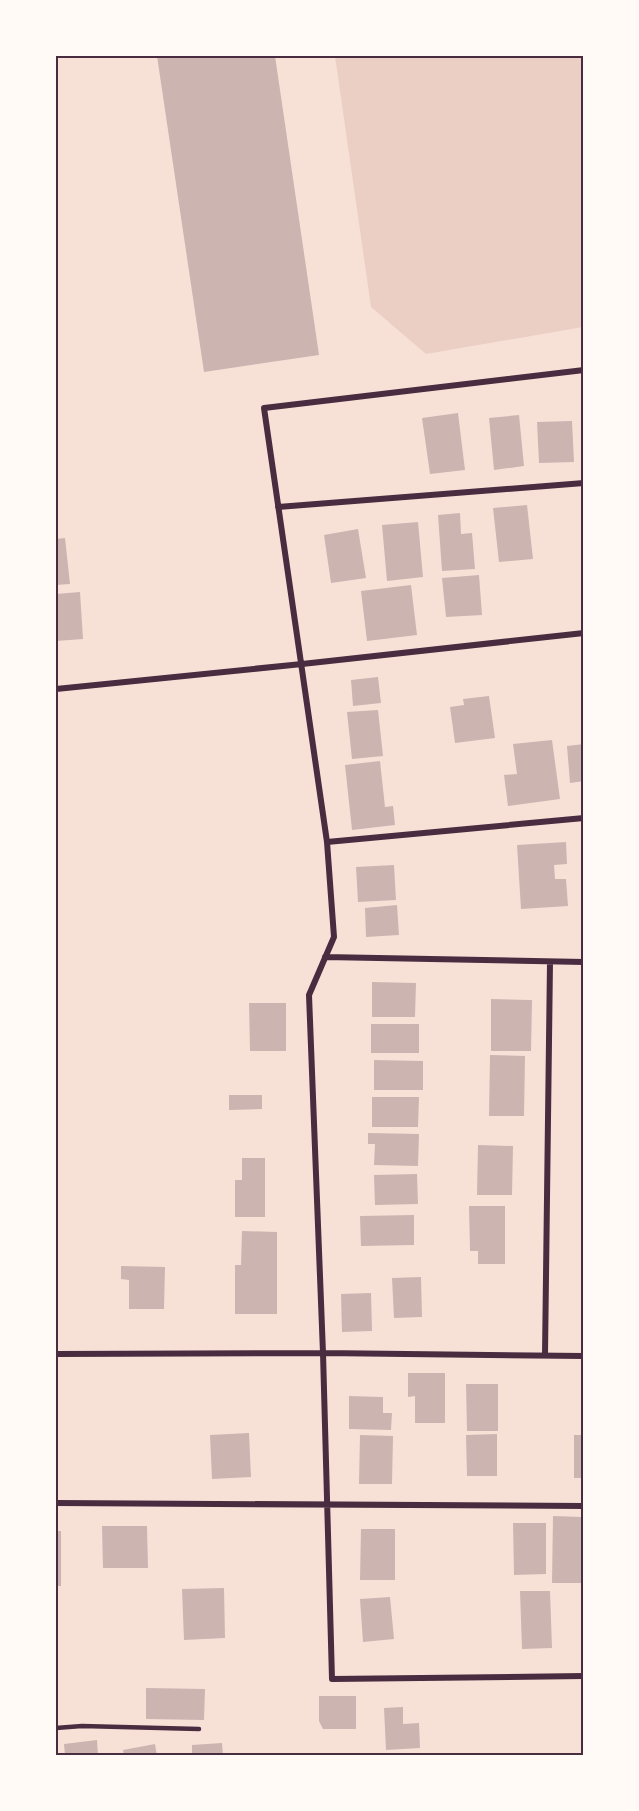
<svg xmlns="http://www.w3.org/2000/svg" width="639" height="1811" viewBox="0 0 639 1811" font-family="'Public Sans',sans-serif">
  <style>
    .green { fill: #ebcfc5 }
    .building { fill: #ccb4b1 }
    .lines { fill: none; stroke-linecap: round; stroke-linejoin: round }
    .service { stroke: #4a2c40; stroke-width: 4.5 }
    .minor { stroke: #4a2c40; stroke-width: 6 }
    .neatline { fill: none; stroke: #4a2c40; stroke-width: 2 }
  </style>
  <rect width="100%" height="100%" fill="#f7e1d7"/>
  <path class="green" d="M335 56H583V327L426 354 371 307Z"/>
  <path class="building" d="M157 56H275L319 355 204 372Z
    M458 413 465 470 430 474 422 418Z
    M519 415 524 466 494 470 489 418Z
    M572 421 574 462 539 463 537 422Z
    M527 505 533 559 499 562 493 508Z
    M460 513 461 534 472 533 475 569 442 571 438 515Z
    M418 522 423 577 387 581 382 525Z
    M358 529 366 578 331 583 324 535Z
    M65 538 70 584 56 585V539Z
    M479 575 482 615 446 617 442 578Z
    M411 585 417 635 367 641 361 591Z
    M80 592 83 639 56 641V594Z
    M378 677 381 703 353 706 351 680Z
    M489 696 495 738 455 743 450 707 464 705 463 699Z
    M378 710 383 756 352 759 347 712Z
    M552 740 560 799 508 806 504 775 517 774 513 744Z
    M584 744V781L570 783 567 746Z
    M380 761 385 807 393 806 395 825 352 830 345 765Z
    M566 842 567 864 554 865 555 879H566L568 906 521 909 517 845Z
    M394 865 396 900 358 902 356 867Z
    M397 905 399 935 366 937 365 908Z
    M372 982 416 983 415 1017H372Z
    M491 999 532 1000 531 1051H491Z
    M249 1003H286V1051H250Z
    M371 1024H419V1053H371Z
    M490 1055 525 1056 524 1116H489Z
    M374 1060 423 1061V1090H374Z
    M229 1095H262V1109L229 1110Z
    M372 1097H419L418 1127H372Z
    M368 1133 419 1134 418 1166 374 1165 375 1144H368Z
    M478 1145 513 1146 512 1195H477Z
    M242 1158H265V1217H235V1180H242Z
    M417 1174 418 1204 375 1205 374 1175Z
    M469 1206H505V1264H478V1251H470Z
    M414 1215V1245L361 1246 360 1216Z
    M242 1231 277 1232V1314H235V1265H241Z
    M121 1266 165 1267 164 1309H129V1280L121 1279Z
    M421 1277 422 1317 394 1318 392 1278Z
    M371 1293 372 1331 342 1332 341 1294Z
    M408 1373H445V1423H415V1396L408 1397Z
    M466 1384H498V1431H467Z
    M349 1396 383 1397V1413H392L391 1430 349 1429Z
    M249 1433 251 1477 212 1479 210 1435Z
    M497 1434V1476H467L466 1435Z
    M360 1435 393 1436 392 1484H359Z
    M574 1435H584V1478H574Z
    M553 1516 582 1517 581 1583H552Z
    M513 1523H546V1574L514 1575Z
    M102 1526H147L148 1568H103Z
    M361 1529H395V1580H360Z
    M56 1531H61V1586H56Z
    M224 1588 225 1638 184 1640 182 1589Z
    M520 1591H550L552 1648 522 1649Z
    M390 1597 394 1639 363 1642 360 1599Z
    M146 1688 205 1689 204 1720 146 1719Z
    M319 1696H356V1729H323L319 1721Z
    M403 1707V1724L419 1723 420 1748 386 1750 384 1708Z
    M97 1740 98 1756H65L64 1744Z
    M222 1743 223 1756H192V1745Z
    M155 1744 157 1756H124L123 1750Z"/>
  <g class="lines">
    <path class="service" d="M56 1728 82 1726 199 1729"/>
    <path class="minor" d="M584 370 264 408 327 842 334 937 309 995 323 1353 332 1679 584 1676
      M278 507 584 483
      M56 689 302 664 584 633
      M327 842 584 818
      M325 957 584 962
      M56 1354 323 1353 584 1356
      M545 1355 550 962
      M56 1503 584 1506"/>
  </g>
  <rect width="639" height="1811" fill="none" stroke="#fffaf5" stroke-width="114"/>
  <rect x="57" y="57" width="525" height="1697" class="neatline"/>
</svg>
